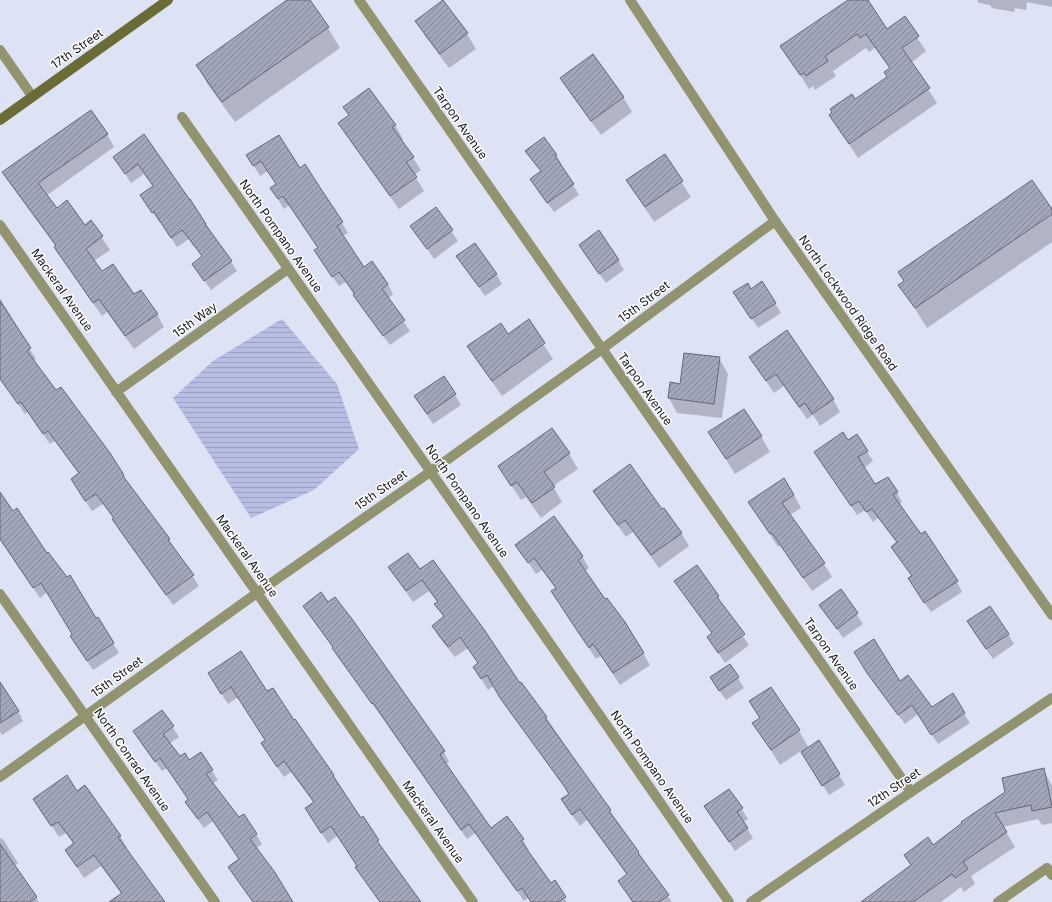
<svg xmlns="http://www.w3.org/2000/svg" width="1052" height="902" viewBox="0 0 1052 902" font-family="Inter,sans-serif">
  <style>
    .water { fill: url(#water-rules) }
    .shadow { fill: #0003 }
    .building { fill: url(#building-hatch); stroke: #656879 }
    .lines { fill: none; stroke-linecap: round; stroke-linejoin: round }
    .minor { stroke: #92936f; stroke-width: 10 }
    .tertiary { stroke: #92936f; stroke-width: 10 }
    .secondary { stroke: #6b6c35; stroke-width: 10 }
    .labels { text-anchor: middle; stroke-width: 3; stroke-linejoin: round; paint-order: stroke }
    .street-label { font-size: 12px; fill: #181920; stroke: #fff }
  </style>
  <defs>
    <pattern id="water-rules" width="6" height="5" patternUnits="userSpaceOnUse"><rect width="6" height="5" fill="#b6bee3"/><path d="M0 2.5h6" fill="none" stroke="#9ca3c2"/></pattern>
    <pattern id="building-hatch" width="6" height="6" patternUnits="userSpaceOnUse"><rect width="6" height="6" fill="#a3a7ba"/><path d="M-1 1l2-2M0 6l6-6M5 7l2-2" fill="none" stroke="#848797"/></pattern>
  </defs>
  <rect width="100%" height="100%" fill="#dee2f5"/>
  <path class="water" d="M282 319 337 384 359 449 314 490 251 518 173 398 213 361Z"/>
  <path class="shadow" d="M289 0H309L328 28 340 48 235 122 208 85 197 65Z
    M849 0H867L887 30 904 18 926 51 911 63 937 103 858 158 830 115 855 100 888 77 890 69 875 48 869 52 866 48 833 71 836 76 815 90 813 86 809 89 782 47Z
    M977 0H1052V7L1027 2 1026 10 1015 8 1014 12 992 8 990 5 979 3Z
    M443 2 467 34 476 49 449 68 425 36 417 21Z
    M561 78 623 97 632 112 601 135 570 93Z
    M344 107 395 125 403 139 401 140 421 170 414 175 424 191 399 209 347 136 339 123 349 116Z
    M107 134 114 147 46 196 56 209 84 226 91 221 110 250 94 261 102 272 134 296 157 314 164 327 134 349 107 312 102 316 63 260 55 247H56L11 185 3 172Z
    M144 135 190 200 237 271 211 290 193 264 203 257 194 245 193 246 189 239 177 247 160 221 159 222 148 205 154 187 144 174 131 183 114 157Z
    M527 151 556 155 562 165 561 166 579 195 554 212 537 189 541 172Z
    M664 155 691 197 654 222 627 180Z
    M248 156 299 169 342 223 348 233 342 236 364 268 372 263 388 284 393 294 388 299 410 331 390 345 360 305 346 282 339 286 321 261 319 249 289 205 284 209 271 188 277 184 268 171 260 176Z
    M435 208 458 241 434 259 411 226Z
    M1052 211V242L927 328 900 285Z
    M586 255 618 260 624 270 606 283Z
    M458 257 496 274 502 284 485 296Z
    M751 290 775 303 781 313 758 328 741 302Z
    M0 298 15 323 14 324 36 359 33 361 56 392 109 454 124 476 129 487 169 540 199 586 173 605 119 530 114 519 103 504 92 511 78 490 79 474 55 441 50 444 28 412 25 414 2 381 0 365Z
    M528 321 553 359 502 396 477 361 469 346 508 335Z
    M750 357 833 399 840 412 820 426 813 415 807 419 784 386 774 393Z
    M719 358 728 374 722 418 677 413 669 398 681 385Z
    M444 377 461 405 433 424 421 406Z
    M709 432 761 436 770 452 735 474Z
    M848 442 867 451 873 461 864 468 875 486 897 493 902 502 899 505 957 582 962 592 931 612 915 589 913 577 897 543 878 518 873 522 865 510 857 515 815 452Z
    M569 454 578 469 553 486 562 502 541 518 526 497 521 500 499 467Z
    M594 491 681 533 689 546 659 568 633 532 626 537 602 504Z
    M0 494 113 643 119 653 93 670 77 646 73 635 47 592 40 598 0 540Z
    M794 495 801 508 790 515 824 564 832 577 812 591 780 545 778 547 749 502Z
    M516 545 582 556 589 568 585 571 605 601 643 653 650 665 620 685 601 656 596 659 559 603 556 589 542 570 536 574Z
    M389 567 420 571 520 684 546 717 672 902H632L619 881 627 875 587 820 580 826 569 811 563 799 570 794 508 709 494 686 488 690 474 667 479 664 468 648 455 657 439 637 433 626 444 618 436 605 438 603 429 591 413 602Z
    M840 590 863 624 843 638 821 605Z
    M682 591 718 596 723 607 749 645 725 663 708 637 713 634Z
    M304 606 444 752 449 762 445 765 491 829 523 840 529 850 527 851 551 884 554 881 567 902H531L528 898 524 901 475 833 467 839Z
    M974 632 1008 634 1014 644 993 659Z
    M861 662 900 683 931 708 952 695 970 723 938 744 918 714 905 724 874 683Z
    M730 665 744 688 726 700 717 688Z
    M215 684 267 692 293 721H295L334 776 361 819 363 818 384 851 420 902H380L363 878 357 868 358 867 337 836 328 843 312 819 314 803 291 772 284 777 268 754 266 740 238 697 228 704Z
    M770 688 799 731 809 748 818 741 845 785 829 795 801 751 780 765 754 723 760 719 750 702Z
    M0 693 18 711 23 721 2 735 0 732Z
    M162 711 179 737 169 744 179 758 212 771 218 780 212 784 238 819 256 834 262 844 256 848 292 902H253L229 867 240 859 213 821 204 828 192 812 186 802 189 800 167 768 162 771 140 741 134 731Z
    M1043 769 1052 786V823L1042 825 1038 819 1003 827 1015 847 971 876 975 884 964 892 961 887 941 902H868L912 866 933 846Z
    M729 790 748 819 743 822 753 838 735 851 711 816Z
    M77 792 120 836 127 848 126 849 163 902H126L122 895 101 866 84 878 66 851 74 845 66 833 59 837 34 799Z
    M2 838 18 863 14 866 39 902H0V839Z"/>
  <path class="building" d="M287 0H310L329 27 222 102 196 65Z
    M443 0 468 33 440 54 415 21Z
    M848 0H868L887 29 905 16 919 36 902 48 930 88 849 144 829 115 832 112 830 109 852 94 855 99 887 77 884 72 890 68 866 34 860 38 857 34 825 56 828 61 806 76 804 73 800 75 780 46Z
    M593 54 624 97 591 121 560 78Z
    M369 88 396 125 392 127 414 157 406 162 417 177 390 196 338 123 349 115 343 107Z
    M91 110 108 134 38 183 57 208 67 200 85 225 91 220 103 236 86 249 102 271 113 264 134 294 141 290 158 314 125 336 99 299 93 303 54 247 56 245 2 172Z
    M144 134 190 200V199L206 224H205L232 261 204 281 192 264 202 256 187 236 182 230 171 238 154 212 152 213 140 195 153 186 138 164 125 174 113 157Z
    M279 135 300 168 305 164 321 189 343 222 337 226 364 267 372 261 388 284 382 289 405 320 383 336 353 295 355 294 339 272 332 277 314 250 318 248 283 196 278 199 270 188 276 184 261 161 253 166 246 155Z
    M544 137 557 155 555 156 574 184 547 203 530 179 541 171 525 151Z
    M665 154 683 181 645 207 626 180Z
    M1032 180 1052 209V214L915 308 898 285 904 281 898 272Z
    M436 207 453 230 427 249 410 226Z
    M599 230 619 260 599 274 579 245Z
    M475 243 497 274 479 287 456 256Z
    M762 281 776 303 751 319 733 292 748 283 751 289Z
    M0 301 31 348 27 351 56 390 61 387 110 453 124 475 123 476 170 539 168 540 194 575 166 595 112 519 114 518 96 494 85 501 71 479 79 473 48 431 43 434 21 402 18 404 0 379Z
    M529 319 545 343 492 381 467 346 501 323 508 334Z
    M787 330 834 399 812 414 805 403 799 407 776 374 766 381 749 357Z
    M684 353 720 357 714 404 668 398 670 382 680 384Z
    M444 376 456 394 427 414 414 396Z
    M744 409 762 436 726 459 708 432Z
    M552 428 570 453 544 472 555 487 532 503 517 482 511 486 498 466Z
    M843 432 848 440 857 434 868 451 858 457 875 484 888 477 898 492 893 495 921 534 925 531 958 581 924 603 908 578 912 576 891 547 897 542 872 509 866 512 859 501 851 506 814 452Z
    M630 464 662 509 664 508 682 533 651 555 625 520 618 525 593 491Z
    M784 478 794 495 782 503 825 563 803 578 772 533 770 534 748 502Z
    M0 492 13 511 17 508 47 553 48 552 67 577 70 575 96 618 98 617 114 643 87 661 70 636 72 634 41 583 33 588 0 539Z
    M554 516 583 556 578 560 605 599 607 598 625 622 644 653 613 673 593 644 589 648 578 632 551 591 556 588 534 558 528 563 515 545Z
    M408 553 420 569 433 560 483 628 520 683 521 682 547 717 545 718 611 810 609 811 639 852 638 853 669 895 659 902H633L618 881 627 874 580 809 572 815 561 799 569 794 564 786 500 698 487 675 481 679 473 667 478 663 460 637 448 647 432 626 444 616 434 604 438 602 422 580 406 591 388 567Z
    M697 565 719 596 717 597 745 634 718 653 707 637 712 633 674 581Z
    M841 589 858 613 837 629 819 605Z
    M321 592 328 602 335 597 352 619 445 751 440 755 491 828 507 816 524 839 521 841 551 883 555 880 566 897 558 902H531L522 888 517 891 469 824 461 830 373 703 372 704 332 648 333 647 303 606Z
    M990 606 1009 634 986 649 967 621Z
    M874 639 900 681 908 675 932 707 953 693 965 713 931 735 912 705 898 715 867 673 854 652Z
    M241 651 267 691 273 688 294 720 295 719 334 775 333 776 361 818 363 816 379 840 377 841 421 902H380L355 867 357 866 331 826 321 833 305 808 314 802 284 761 277 767 261 743 265 740 231 687 221 694 208 673Z
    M730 664 739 677 719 691 710 677Z
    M0 682 19 711 0 723Z
    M771 687 800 730 771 750 752 723 760 718 749 701Z
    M162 710 174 726 163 734 180 756 185 753 189 760 201 752 213 770 206 774 239 817 244 814 257 834 250 839 274 871 293 902H253L228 867 239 859 207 812 198 819 185 802 188 799 160 758 155 762 133 731Z
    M819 740 840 774 822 786 801 752Z
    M1044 768 1052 807 1032 811 1031 805 995 813 1007 832 963 862 968 869 955 878 952 874 913 902H861L911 865 904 855 928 837 933 845 962 823 961 822 1005 792 1002 778Z
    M67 775 77 791 85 785 121 836 118 837 165 902H109L122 893 94 855 77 867 65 850 74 843 58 822 51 826 33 799Z
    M729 789 743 808 737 812 748 828 729 842 704 806Z
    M0 844 37 897 30 902H0Z"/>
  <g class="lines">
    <path class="minor" d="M359 0 911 792
      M0 50 32 96
      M182 117 454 505 729 902
      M0 225 473 902
      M116 392 288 269
      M0 594 215 902
      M0 777 257 593 430 472 602 349 775 221
      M998 902 1047 868 1052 875"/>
    <path class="tertiary" d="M630 0 775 221 1052 615
      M751 902 911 792 1052 698"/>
    <path class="secondary" d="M0 120 168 0"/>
  </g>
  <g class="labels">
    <g class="street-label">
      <text transform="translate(77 49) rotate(-35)" y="4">17th Street</text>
      <text transform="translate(460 123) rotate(55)" y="4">Tarpon Avenue</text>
      <text transform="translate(281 236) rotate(55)" y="4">North Pompano Avenue</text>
      <text transform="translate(62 290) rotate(55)" y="4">Mackeral Avenue</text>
      <text transform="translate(644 302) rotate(-37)" y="4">15th Street</text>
      <text transform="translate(848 303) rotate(55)" y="4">North Lockwood Ridge Road</text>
      <text transform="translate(195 320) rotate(-36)" y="4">15th Way</text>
      <text transform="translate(645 389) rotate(55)" y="4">Tarpon Avenue</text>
      <text transform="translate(381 490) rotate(-35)" y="4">15th Street</text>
      <text transform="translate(467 501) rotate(55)" y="4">North Pompano Avenue</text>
      <text transform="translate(247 556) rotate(55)" y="4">Mackeral Avenue</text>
      <text transform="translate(831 654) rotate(55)" y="4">Tarpon Avenue</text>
      <text transform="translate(117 677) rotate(-36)" y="4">15th Street</text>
      <text transform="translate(132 760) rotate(55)" y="4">North Conrad Avenue</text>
      <text transform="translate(652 767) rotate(55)" y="4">North Pompano Avenue</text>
      <text transform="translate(894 788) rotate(-34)" y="4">12th Street</text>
      <text transform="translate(433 822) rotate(55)" y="4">Mackeral Avenue</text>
    </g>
  </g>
</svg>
